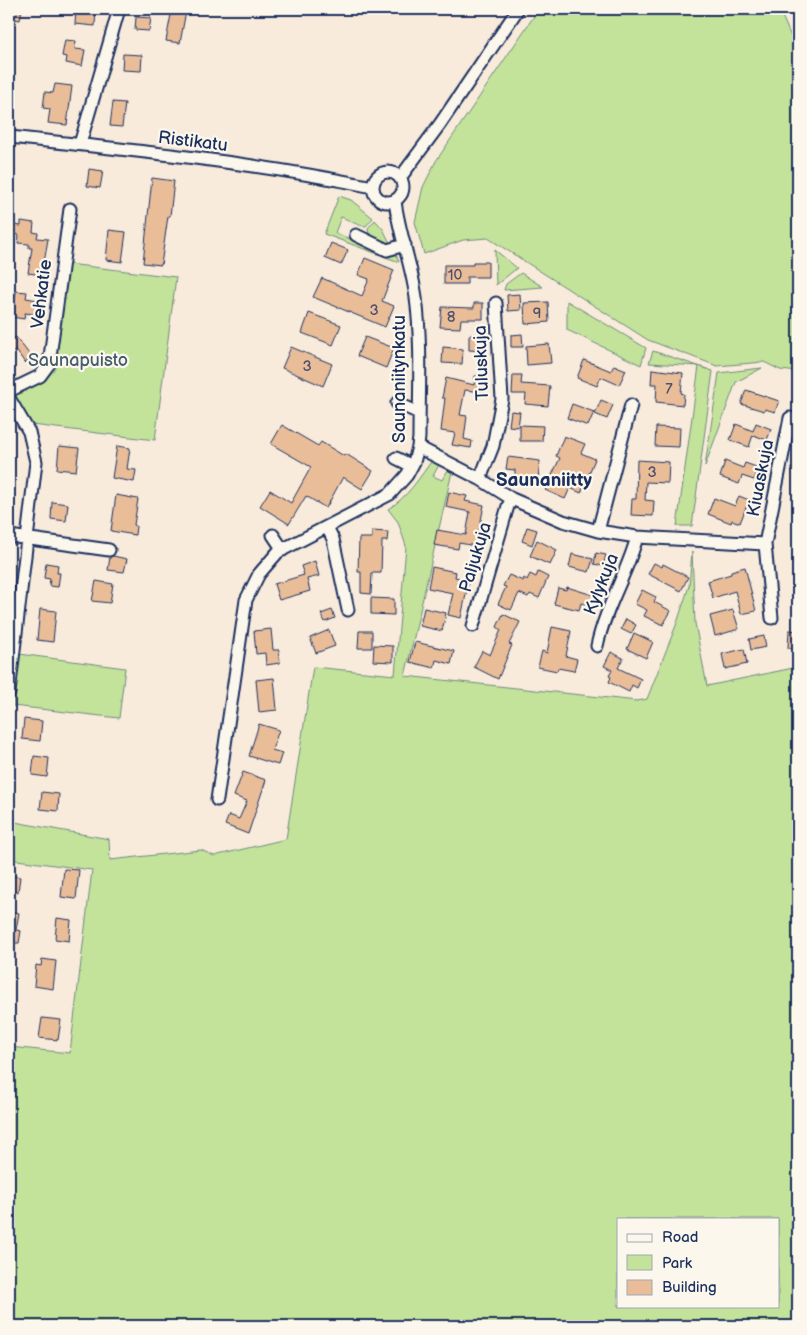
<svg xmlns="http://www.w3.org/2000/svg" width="807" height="1335" viewBox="0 0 807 1335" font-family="'Balsamiq Sans',sans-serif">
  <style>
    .green { fill: #c3e39b; stroke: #6f897c; fill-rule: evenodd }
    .building { fill: #eabd99; stroke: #1b2f5e }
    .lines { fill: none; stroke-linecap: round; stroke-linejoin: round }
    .minor-casing { stroke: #1b2f5e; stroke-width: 15 }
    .minor { stroke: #fbf7ec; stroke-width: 11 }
    .labels { text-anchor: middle; stroke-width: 4.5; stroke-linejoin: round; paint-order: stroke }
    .number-label { font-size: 15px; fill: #4f526d }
    .street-label { font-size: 18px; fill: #1b2f5e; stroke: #fbf7ec }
    .park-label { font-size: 18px; fill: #455c6d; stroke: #fbf7ec }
    .neighbourhood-label { font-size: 19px; font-weight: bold; fill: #1b2f5e; stroke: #fbf7ec }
  </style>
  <rect width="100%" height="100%" fill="#f8ebdb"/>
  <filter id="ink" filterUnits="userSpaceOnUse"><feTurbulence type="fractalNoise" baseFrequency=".02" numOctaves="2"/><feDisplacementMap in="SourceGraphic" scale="10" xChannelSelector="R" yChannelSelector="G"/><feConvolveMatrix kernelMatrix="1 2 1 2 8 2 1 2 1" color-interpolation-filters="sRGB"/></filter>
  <g filter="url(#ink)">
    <path class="green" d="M541 9H779L798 53V372L780 370 764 362 717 366 648 340 488 238 463 240 424 254 415 222 423 187 436 161 534 16Z
      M339 196 351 200 373 218 366 226C357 226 350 220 341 217L335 233 388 254 395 252 399 262 324 234Z
      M375 220 383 229 390 243 380 242 369 235 368 228Z
      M495 250 517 268 496 285Z
      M68 264 176 277 155 440 32 425 12 394 43 381 51 373Z
      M521 273 543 287 504 290 506 284Z
      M567 301 646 348 641 365 567 330Z
      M653 351 713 371 692 526H677L699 366 649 363Z
      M762 368 736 382 705 466 719 373Z
      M433 459 440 463 433 476 442 480 448 470 452 472 405 676 637 701 647 699 677 623 689 586 692 552 695 623 707 686 798 667V1326H9V1047L70 1053 92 870 9 859V821L109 839 110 860 201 850 214 856 286 839 313 667 395 675 406 546 398 522 388 509C407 498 420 477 433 459ZM618 1219H778V1306H618Z
      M19 654 125 668 119 718 13 706Z"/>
    <path class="building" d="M9 9H22L20 20 9 18Z
      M76 9H96L95 26 75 24Z
      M172 9 186 11 180 43 166 41Z
      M136 17 151 18 149 31 135 30Z
      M65 40 76 41 75 49 85 50 82 66 66 63 67 57 62 56Z
      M123 54 142 55 141 71 122 70Z
      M55 84 72 86 67 125 48 123 50 109 43 108 45 92 53 93Z
      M113 102 125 103 122 127 110 126Z
      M89 169 103 171 100 188 87 186Z
      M152 178 174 181 170 216H168L161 265 143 263Z
      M21 221 34 223 33 232 38 233 37 238 48 239 42 275 28 273 32 248H29V244L18 243 19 235 13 234 14 225 21 226Z
      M109 230 126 232 122 262 106 260Z
      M331 243 348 250 341 265 325 258Z
      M365 258 394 270 382 301 394 306 385 327 313 297 322 278 362 296 369 279 358 275Z
      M473 262H488V277H467V284H444V265H473Z
      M16 291 27 292 26 298 44 301 42 315 25 313 24 319 12 317Z
      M520 294 521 310 508 311 507 295Z
      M548 302 549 322 525 324 524 303Z
      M474 303H483V319H461L460 328 440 327 442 307 474 308Z
      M309 313 341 325 333 345 302 333Z
      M9 330 14 338 16 337 32 358 25 363 16 350 9 355Z
      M522 334 523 347H511V335Z
      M469 335 482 336V351L469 350Z
      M365 337 394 348 386 368 357 356Z
      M549 344 551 363 527 365 526 346Z
      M291 347 332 364 323 386 282 368Z
      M443 347 463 349 462 364 442 363Z
      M584 360 611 371 614 365 626 370 619 385 601 377 597 386 577 378Z
      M652 369 683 373 681 393 684 394 683 405 656 402 657 384H651Z
      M513 375H522L521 384 550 386 548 406 525 404 526 394H512Z
      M475 376H484L483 392 465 390 460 415 467 416 464 439 472 441 471 448 452 445 455 433 441 431 445 398H442L446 378 474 385Z
      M746 390 779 401 775 412 765 409 764 411 741 404Z
      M601 400 613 405 607 419 595 414Z
      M572 404 594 412 588 426 567 418Z
      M511 411 520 412 518 427 509 426Z
      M756 423 771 429 767 440 753 435 749 447 730 440 736 424 753 431Z
      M282 425 318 446 321 442 344 456 346 454 373 471 362 489 343 477 326 508 306 496 289 524 260 506 270 490 291 503 311 467 271 444Z
      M520 425 543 426 542 441H520Z
      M656 427 680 428 679 447 655 446Z
      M564 436 585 444 581 453 595 459 581 493 570 488 565 499 545 490 560 458 556 456Z
      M59 446 79 448 76 471 57 469Z
      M117 446 130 448 127 469 136 470 134 482 112 478Z
      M508 457 540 461 538 479 515 476V470L506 469Z
      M637 460 669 462 668 483 646 482 645 500 654 501 653 516 631 515 632 499H636Z
      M725 461 743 468 745 463 759 468 754 480 742 476 739 484 720 477Z
      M449 492 467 496 465 501 484 505 476 546 459 543 458 549 434 545 437 530 466 535 470 512 446 507Z
      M116 495 138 499 134 525 136 526 135 535 111 531Z
      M739 496 749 500 740 523 732 520 731 523 708 514 714 498 735 506Z
      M52 502 68 504 66 521 51 519Z
      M527 527 537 530 532 545 522 541Z
      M372 531 388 532 387 541H382L381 573H372L371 594 361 593V572H358L359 538H372Z
      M537 540 557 550 550 565 530 556Z
      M596 553 606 555 603 566 594 564Z
      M572 554 593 559 589 572 569 567Z
      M113 556 127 559 124 572 108 570 110 557Z
      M315 561 319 576 307 579 310 591 279 600 274 584 304 575 301 566Z
      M46 563 58 565 57 573H60L58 587 49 586 50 579 44 578Z
      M654 563 662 567 663 564 688 577 681 591 648 574Z
      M432 567 456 572 455 577 469 580 461 618 448 615 453 593 428 588Z
      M745 567 756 611 741 614 735 591 713 598 708 581 731 574V571Z
      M538 572 548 577 539 598 530 594 528 597 519 593 511 610 498 604 506 587 503 586 509 575 523 581 524 578 527 580 530 574 536 577Z
      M96 581 113 584 110 603 92 601Z
      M567 587 596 596 593 606 581 603 579 610 554 604 558 588 566 590Z
      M642 590 656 597 654 602 671 611 663 625 644 616 647 610 635 604Z
      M371 598 394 599V615L371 614Z
      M424 608 446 613 442 631 420 626Z
      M40 609 56 611 53 642 37 640Z
      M332 610 335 618 325 622 321 614Z
      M733 610 739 629 715 636 710 616Z
      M503 614 520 622 509 644 512 645 498 679 474 667 482 651 490 655 501 630 497 627Z
      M626 619 636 625 631 634 621 629Z
      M552 627 571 631 566 656 577 659 574 671 558 668 557 671 538 667 542 651 547 653Z
      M271 629 273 650H279L280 663 266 665 265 653 256 654 254 631Z
      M329 630 335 646 316 653 310 638Z
      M789 630 798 631V649L788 648Z
      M359 631H372V648H358Z
      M634 633 653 642 646 658 627 649Z
      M764 636 766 647 751 650 749 639Z
      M415 642 454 651 451 664 436 660 434 668 410 662Z
      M374 645 393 646V662L373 661Z
      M744 649 747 664 725 669 722 654Z
      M611 652 623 658 618 668 641 679 637 688 632 685 629 692 609 682 611 677 609 676 612 670 604 666Z
      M274 678 277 710 259 712 256 680Z
      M24 719 42 721 40 741 22 739Z
      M259 724 279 730 272 750 282 753 278 765 249 756Z
      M34 756 49 758 47 777 32 775Z
      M243 772 266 780 248 834 225 825 229 815 239 819 247 801 234 796Z
      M42 792 59 794 58 811 40 809Z
      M64 869 79 870 76 899 61 897Z
      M9 875 20 877 18 892 9 891Z
      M9 911 19 913 16 930 21 931 19 943H9Z
      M57 918 71 920 69 941 55 939Z
      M42 959 56 961 53 989 34 986 36 965 41 966Z
      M42 1018 61 1020 58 1040 39 1038Z"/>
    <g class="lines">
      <g class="minor-casing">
        <path id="minor" d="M9 137C130 150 253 162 373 187
          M80 144 119 9
          M373 187a15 15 0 1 1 30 0a15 15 0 1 1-30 0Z
          M400 178 440 124 518 9
          M356 235 387 250 405 245
          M9 391 40 376 49 364 70 209
          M9 398 29 432 36 462 9 693
          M397 403 419 413
          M418 447 480 479 512 499 563 521 598 531 637 537 765 544
          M396 458 412 466
          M480 479 493 446 502 399 496 303
          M327 527 333 539 348 610
          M598 531 631 405
          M273 535 283 550
          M9 536 109 550
          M772 618 765 544 790 418
          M473 626 508 506 512 499
          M597 646C605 608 627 574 637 537
          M217 800 246 600 259 574 278 552 390 494 407 475 414 462 418 447 419 437C419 391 422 344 416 298 412 265 399 234 395 201"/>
      </g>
      <use href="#minor" class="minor"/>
    </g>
  </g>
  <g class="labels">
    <g class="number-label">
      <text x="455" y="280">10</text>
      <text x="374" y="315">3</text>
      <text x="537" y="318">9</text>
      <text x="451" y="322">8</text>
      <text x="307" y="371">3</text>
      <text x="669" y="394">7</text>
      <text x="652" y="477">3</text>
    </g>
    <g class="street-label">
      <text transform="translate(193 141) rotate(7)" y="6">Ristikatu</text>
      <text transform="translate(41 294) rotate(-83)" y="6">Vehkatie</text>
      <text transform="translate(481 363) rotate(-92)" y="6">Tuluskuja</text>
      <text transform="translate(399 379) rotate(-90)" y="6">Saunaniitynkatu</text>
      <text transform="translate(760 478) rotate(-79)" y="6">Kiuaskuja</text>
      <text transform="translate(475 557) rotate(-73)" y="6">Paljukuja</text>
      <text transform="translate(601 584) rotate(-68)" y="6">Kylykuja</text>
    </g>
    <g class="park-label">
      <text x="78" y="366">Saunapuisto</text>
    </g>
    <g class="neighbourhood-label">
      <text x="544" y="486">Saunaniitty</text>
    </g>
  </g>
  <rect width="807" height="1335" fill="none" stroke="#fbf7ec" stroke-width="30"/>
  <rect x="15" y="15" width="777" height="1305" fill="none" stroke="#1b2f5e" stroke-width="2" filter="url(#ink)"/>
  <rect x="617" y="1218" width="162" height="90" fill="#fbf7ec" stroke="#a1a7b3"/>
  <rect x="627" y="1234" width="25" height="8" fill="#fbf7ec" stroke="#a1a7b3"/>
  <text x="662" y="1242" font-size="15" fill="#1b2f5e">Road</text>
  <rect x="627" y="1255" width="25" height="15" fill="#c3e39b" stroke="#a1a7b3"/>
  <text x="662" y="1268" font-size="15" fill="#1b2f5e">Park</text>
  <rect x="627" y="1280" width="25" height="15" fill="#eabd99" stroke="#a1a7b3"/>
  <text x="662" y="1292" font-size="15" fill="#1b2f5e">Building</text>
</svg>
